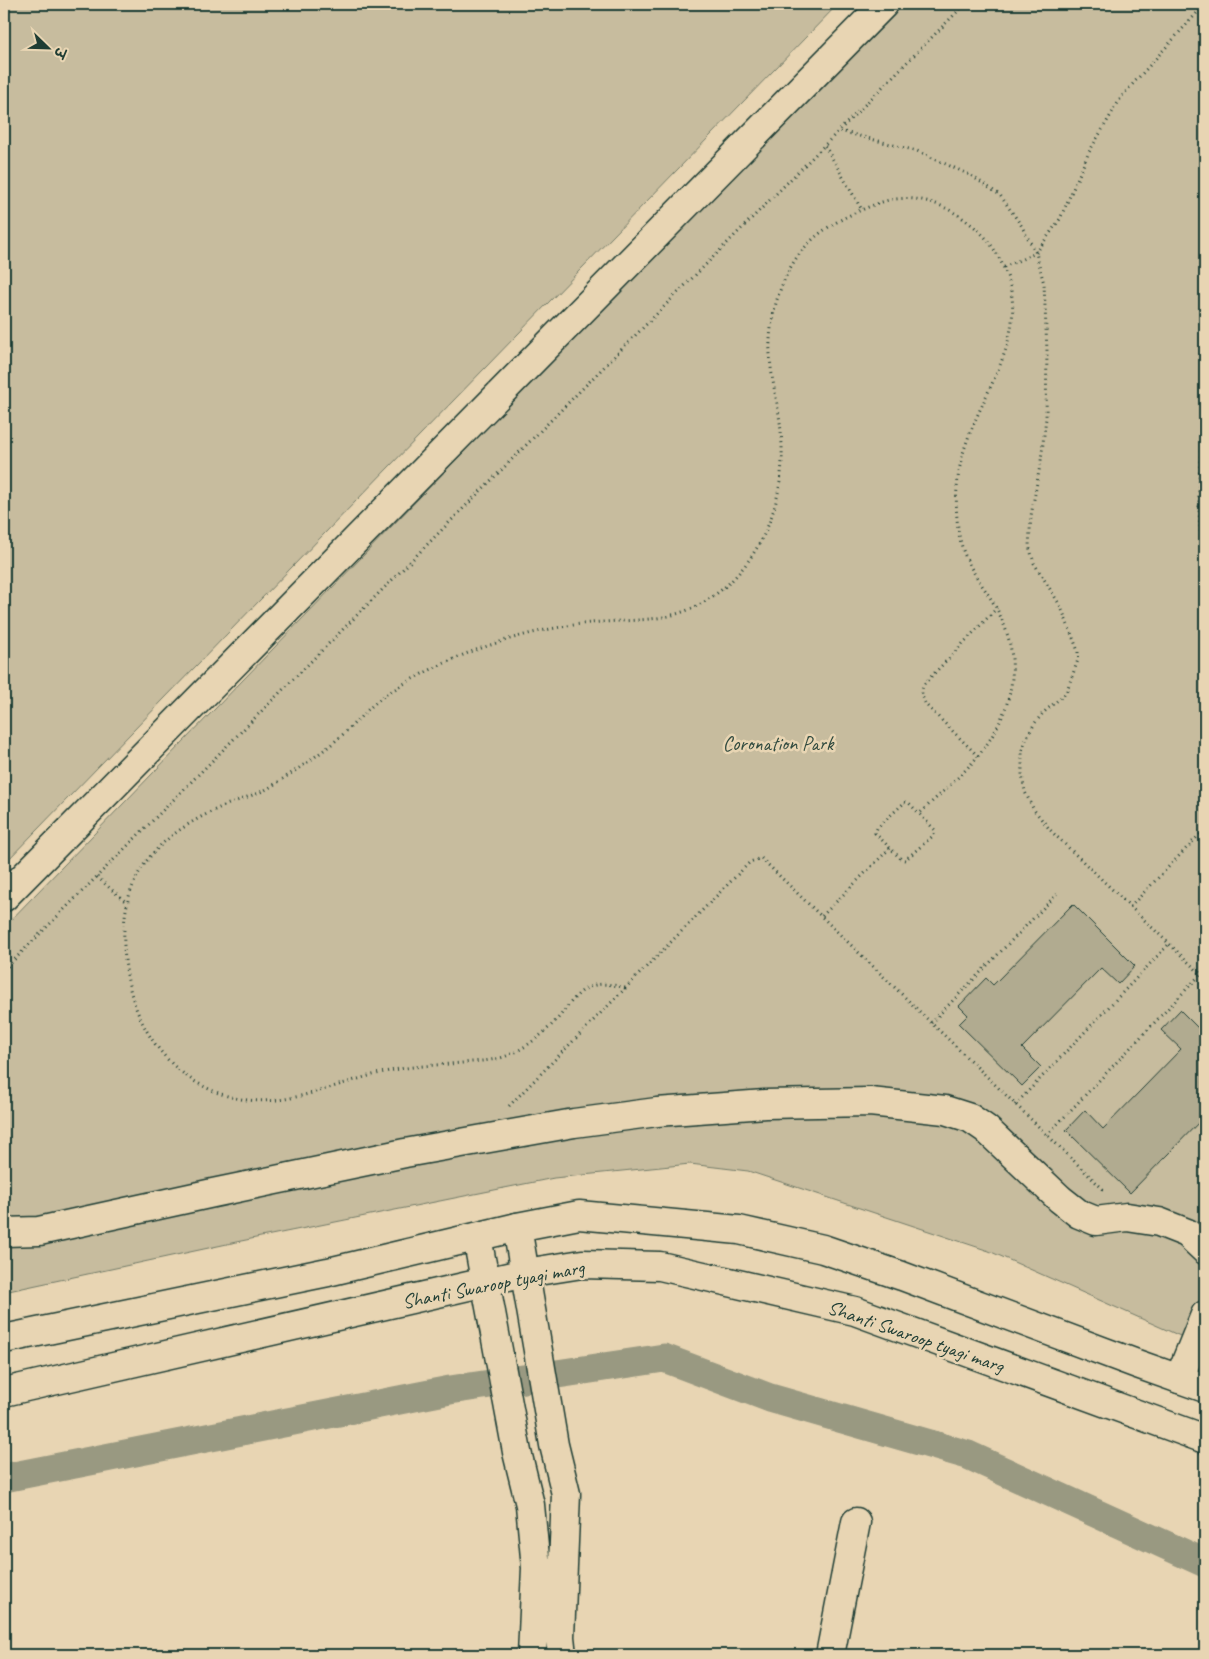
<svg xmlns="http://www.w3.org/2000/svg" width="1209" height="1659" viewBox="0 0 1209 1659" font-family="Caveat,'Playpen Sans Deva',sans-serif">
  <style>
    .green { fill: #c7bc9e; stroke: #737c69 }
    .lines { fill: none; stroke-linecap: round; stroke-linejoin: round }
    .canal { stroke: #999981; stroke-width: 29 }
    .building { fill: #b1ab90; stroke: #1f3d34 }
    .minor-casing { stroke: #1f3d34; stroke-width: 31 }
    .major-casing { stroke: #1f3d34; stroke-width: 31 }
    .path { stroke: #1f3d34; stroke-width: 3; stroke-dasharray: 1 4; stroke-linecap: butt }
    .minor { stroke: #e8d5b3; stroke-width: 28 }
    .major { stroke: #e8d5b3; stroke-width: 28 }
    .labels { text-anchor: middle; stroke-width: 5; stroke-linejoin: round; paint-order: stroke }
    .park-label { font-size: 20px; fill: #304a3f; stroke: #e8d5b3 }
    .street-label { font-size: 20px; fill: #1f3d34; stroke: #e8d5b3 }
  </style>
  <rect width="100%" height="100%" fill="#e8d5b3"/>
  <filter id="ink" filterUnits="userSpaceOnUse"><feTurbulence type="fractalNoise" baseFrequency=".02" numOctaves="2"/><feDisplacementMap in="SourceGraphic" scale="10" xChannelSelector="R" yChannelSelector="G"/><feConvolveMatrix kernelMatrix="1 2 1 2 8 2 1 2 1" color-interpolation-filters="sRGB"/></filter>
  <g filter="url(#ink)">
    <path class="green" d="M4 4H838L4 864Z
      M897 4H1205V1347L989 1251 748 1171 690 1164 554 1178 241 1241 4 1292V927Z"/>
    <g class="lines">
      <path class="canal" d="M4 1478 450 1390 664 1358 770 1398 968 1455 1205 1563"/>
    </g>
    <path class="building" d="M1073 904 1135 966 1118 984 1101 968 1022 1048 1041 1067 1022 1086 959 1024 968 1015 959 1006 986 978 993 985Z
      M1180 1010 1205 1035V1116L1130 1193 1066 1130 1085 1110 1103 1129 1181 1049 1161 1030Z"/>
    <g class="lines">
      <g class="minor-casing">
        <path id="minor" d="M4 897 884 4
          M517 1227 554 1445 566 1494 560 1637 562 1655
          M4 1232 39 1231 213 1193 405 1153 574 1123 657 1112 765 1104 870 1102 945 1110 970 1118 986 1129 1060 1199 1079 1214 1096 1221 1127 1217 1159 1222 1187 1233 1205 1250
          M477 1237 517 1452 530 1505 536 1568 532 1655
          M1179 1379 1205 1315
          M830 1655 856 1522"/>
      </g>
      <g class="major-casing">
        <path id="major" d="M4 1339 328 1272 517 1227 579 1215 739 1230 823 1249 902 1276 1137 1364 1205 1388
          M4 1392 525 1273 582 1264 660 1266 855 1311 1205 1439"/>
      </g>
      <path class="path" d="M840 131 917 151 970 175 1000 195 1021 225 1036 253 1044 284 1047 351 1046 418 1041 460 1031 516 1029 546 1034 563 1061 607 1078 651V660L1066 693 1043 713 1035 723 1027 737 1022 751V775L1025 792 1034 810 1052 832 1205 978
        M825 146 862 210
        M1004 267 1036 253 1060 219 1089 152 1122 96 1205 4
        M1205 411C1199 461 1195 513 1205 563
        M978 756 926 705C922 697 920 692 924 684L997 608
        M905 802 909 803 935 830 934 835 905 860 901 859 875 833 877 828Z
        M97 877 126 902
        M1130 907 1205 829
        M822 916 890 848
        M4 970 965 4
        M625 988C612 984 599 982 587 988 576 994 568 1006 560 1016 546 1032 529 1046 509 1055 497 1060 484 1061 471 1062 446 1065 419 1065 394 1070 322 1084 267 1125 194 1081 157 1058 134 1017 127 975 114 891 140 845 217 809 232 802 249 797 265 790 276 784 287 776 298 769 312 759 326 749 339 738 355 724 369 706 387 694 412 678 441 664 468 653 505 639 542 629 581 624 638 617 679 628 727 585 769 546 787 488 781 432 779 406 771 380 770 355 768 318 781 273 806 246 821 230 840 219 859 211 871 206 884 200 896 199 923 196 947 206 968 222 983 233 993 245 1001 262 1037 332 980 390 962 457 955 485 954 519 962 547 968 568 983 585 994 604 1020 649 1018 694 991 738 973 767 944 790 920 813
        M931 1023 1057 894
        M1015 1105 1169 944
        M509 1106 750 862 761 858 1105 1191
        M1047 1135 1201 974"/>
      <use href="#minor" class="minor"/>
      <use href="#major" class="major"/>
    </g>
  </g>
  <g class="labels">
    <g class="park-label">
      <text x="778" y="750">Coronation Park</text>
    </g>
    <g class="street-label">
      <text transform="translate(493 1284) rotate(-11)" y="7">Shanti Swaroop tyagi marg</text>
      <text transform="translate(916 1336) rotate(19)" y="7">Shanti Swaroop tyagi marg</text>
    </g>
  </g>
  <rect width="1209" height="1659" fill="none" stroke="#e8d5b3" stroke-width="20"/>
  <rect x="10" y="10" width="1189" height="1639" fill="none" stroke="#1f3d34" stroke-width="2" filter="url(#ink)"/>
  <g transform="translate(48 48) rotate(113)" stroke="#e8d5b3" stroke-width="4" paint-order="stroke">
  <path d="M0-4L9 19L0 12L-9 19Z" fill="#1f3d34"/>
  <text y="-8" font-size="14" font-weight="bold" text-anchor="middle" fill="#1f3d34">उ</text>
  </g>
</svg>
